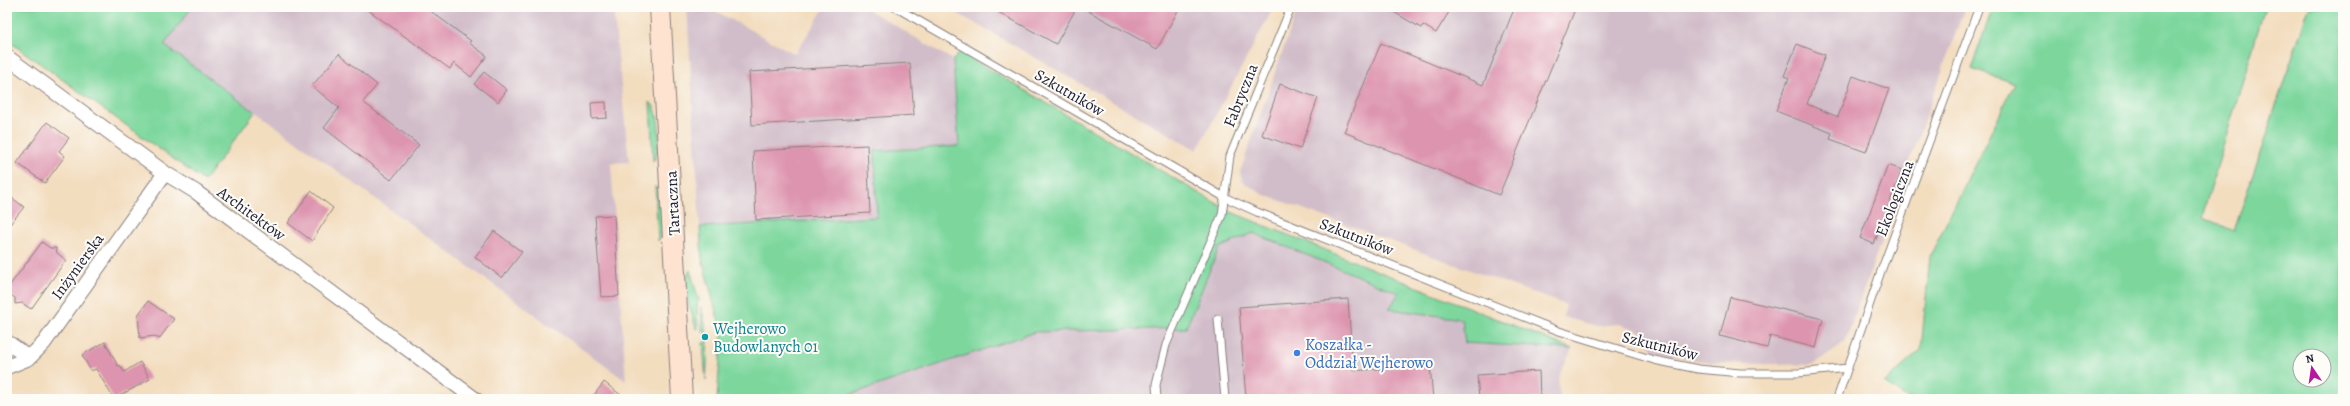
<svg xmlns="http://www.w3.org/2000/svg" width="2350" height="406" viewBox="0 0 2350 406" font-family="Alegreya,serif">
  <style>
    .industrial { fill: #d1bdc9 }
    .green { fill: #7dd79d; stroke: #507c6c; fill-rule: evenodd }
    .building { fill: #dd94af }
    .lines { fill: none; stroke-linecap: round; stroke-linejoin: round }
    .lane-casing { stroke: #8a807d; stroke-width: 9 }
    .street-casing { stroke: #8a807d; stroke-width: 16 }
    .secondary-casing { stroke: #8a807d; stroke-width: 22 }
    .lane { stroke: #fff; stroke-width: 7 }
    .street { stroke: #fff; stroke-width: 14 }
    .secondary { stroke: #fee3d1; stroke-width: 20 }
    .culture-dot { fill: #0f9aa8; stroke: #fdfcf7; stroke-width: 1.5 }
    .shop-dot { fill: #3f7fe0; stroke: #fdfcf7; stroke-width: 1.5 }
    .labels { text-anchor: middle; stroke-width: 4; stroke-linejoin: round; paint-order: stroke }
    .street-label { font-size: 16px; fill: #22223b; stroke: #fdfcf7 }
    .culture-label { font-size: 16px; fill: #0d838f; stroke: #fdfcf7; text-anchor: start }
    .shop-label { font-size: 16px; fill: #366cbe; stroke: #fdfcf7; text-anchor: start }
  </style>
  <rect width="100%" height="100%" fill="#fdfcf7"/>
  <filter id="ink" filterUnits="userSpaceOnUse"><feTurbulence type="fractalNoise" baseFrequency=".025" numOctaves="2"/><feDisplacementMap in="SourceGraphic" scale="8" xChannelSelector="R" yChannelSelector="G"/><feConvolveMatrix kernelMatrix="1 2 1 2 8 2 1 2 1" color-interpolation-filters="sRGB"/></filter>
  <filter id="wash" filterUnits="userSpaceOnUse"><feTurbulence type="fractalNoise" baseFrequency=".012" numOctaves="4" result="noise"/><feDisplacementMap in="SourceGraphic" scale="16" xChannelSelector="R" yChannelSelector="G"/><feGaussianBlur stdDeviation="0.9" result="paint"/><feColorMatrix in="noise" values="0 0 0 0 0 0 0 0 0 0 0 0 0 0 0 0 0 1.4 0 .05"/><feComposite in="paint" operator="in"/></filter>
  <g filter="url(#wash)">
    <rect width="100%" height="100%" fill="#f3ddbf"/>
    <path class="industrial" d="M192 7H613L629 162 611 163 626 381 164 45Z
      M687 7H708L795 54 825 7H864L953 60 959 147 875 151 877 217 700 227Z
      M951 7H1274L1197 150 950 9Z
      M1298 7H1965L1845 342 1812 365 1713 363 1654 351 1638 330 1619 324 1597 326 1563 317 1566 305 1262 194 1242 181 1240 172Z
      M1253 233 1399 293 1389 309 1462 319 1465 343 1572 349 1558 378 1560 399H837L1035 332 1186 328 1219 248Z"/>
    <path class="green" d="M7 7H192L164 45 255 112 204 181 7 40Z
      M1993 7H2265L2202 217 2234 231 2309 7H2343V399H1908L1884 383 1921 350 1930 256 2015 83 1971 69ZM2300 356H2324V380H2300Z
      M960 52 1231 212 1572 349 1465 343 1462 319 1389 309 1399 293 1253 233 1219 248 1186 328 1035 332 837 399H717L722 334 702 259 700 227 877 217 875 151 959 146 953 60Z
      M650 102C661 109 662 152 653 161Z
      M655 186 660 192 664 234 658 241Z
      M690 270 699 301 697 303 698 329H696C693 312 678 287 690 270Z
      M701 307C709 332 708 355 706 381L703 343H707L706 331H702Z"/>
    <g id="blocks">
      <path class="building" d="M364 7H425L471 41 469 43 487 56 471 77 454 63 450 69Z
        M989 7H1077L1056 44Z
        M1081 7H1180L1157 49Z
        M1385 7H1442L1449 12 1436 33 1423 25 1421 28Z
        M1515 7H1576L1499 195 1344 132 1381 43 1483 85Z
        M1797 44 1825 55 1807 104 1838 117 1853 76 1889 89 1866 152 1830 139 1832 133 1776 111 1789 78 1784 76Z
        M339 54 377 85 363 102 419 145 391 180 324 128 339 108 312 86Z
        M910 63 914 115 752 125 749 72Z
        M484 72 507 90 498 102 474 84Z
        M1280 84 1318 98 1300 149 1262 135Z
        M606 102 607 118 592 119 591 103Z
        M47 122 69 138 59 151 65 156 45 183 17 163Z
        M867 145 870 213 756 220 753 151Z
        M1888 165 1902 170 1874 244 1860 238Z
        M311 191 333 208 312 241 288 223Z
        M7 194 24 207 7 228Z
        M614 215 619 296 601 297 595 216Z
        M494 231 522 252 502 278 475 257Z
        M42 242 50 248H56L57 253 66 260 31 309 22 303 15 304V298L7 292V289Z
        M1730 297 1823 319 1816 348 1770 336 1767 348 1720 336Z
        M1348 299 1353 371 1430 365 1433 399H1246L1239 307Z
        M148 301 174 319 159 339 155 336 140 338 138 315Z
        M105 342 118 366 120 365 124 372 140 362 150 379 114 399 96 369 91 371 82 355Z
        M1539 371 1540 399H1479L1477 375Z
        M604 382 626 399H591Z"/>
    </g>
  </g>
  <g filter="url(#ink)">
    <use href="#blocks" fill-opacity="0" stroke="#8a807d" stroke-width="1"/>
    <g class="lines">
      <g class="lane-casing">
        <path id="lane" d="M895 7 1224 197 1257 212 1559 331 1654 360 1698 369 1740 373H1798L1848 368
          M1218 319 1225 399
          M1157 399 1156 385 1166 345 1222 215 1230 156 1291 7
          M1837 399 1880 274 1979 7"/>
      </g>
      <g class="street-casing">
        <path id="street" d="M7 57 165 173 196 192 475 399
          M7 342 29 358
          M7 367 29 358 44 343 165 173"/>
      </g>
      <g class="secondary-casing">
        <path id="secondary" d="M660 7 682 399"/>
      </g>
      <use href="#lane" class="lane"/>
      <use href="#street" class="street"/>
      <use href="#secondary" class="secondary"/>
    </g>
  </g>
  <circle class="culture-dot" cx="705" cy="337" r="4"/>
  <circle class="shop-dot" cx="1297" cy="353" r="4"/>
  <g class="labels">
    <g class="street-label">
      <text transform="translate(1070 92) rotate(30)" y="6">Szkutników</text>
      <text transform="translate(1240 95) rotate(-68)" y="6">Fabryczna</text>
      <text transform="translate(1894 198) rotate(-69)" y="6">Ekologiczna</text>
      <text transform="translate(672 203) rotate(-93)" y="6">Tartaczna</text>
      <text transform="translate(252 213) rotate(36)" y="6">Architektów</text>
      <text transform="translate(1357 236) rotate(21)" y="6">Szkutników</text>
      <text transform="translate(77 266) rotate(-54)" y="6">Inżynierska</text>
      <text transform="translate(1660 345) rotate(14)" y="6">Szkutników</text>
    </g>
    <g class="culture-label">
      <text x="713" y="334">Wejherowo<tspan x="713" dy="18">Budowlanych 01</tspan></text>
    </g>
    <g class="shop-label">
      <text x="1305" y="350">Koszałka -<tspan x="1305" dy="18">Oddział Wejherowo</tspan></text>
    </g>
  </g>
  <rect width="2350" height="406" fill="none" stroke="#fdfcf7" stroke-width="24"/>
  <g transform="translate(2312 368) rotate(347)"><circle r="19" fill="#fdfcf7" stroke="#a5a5ac"/>
  <path d="M0-3L7 15L0 10L-7 15Z" fill="#b5179e"/>
  <text y="-6" font-size="11" font-weight="bold" text-anchor="middle" fill="#22223b">N</text>
  </g>
</svg>
